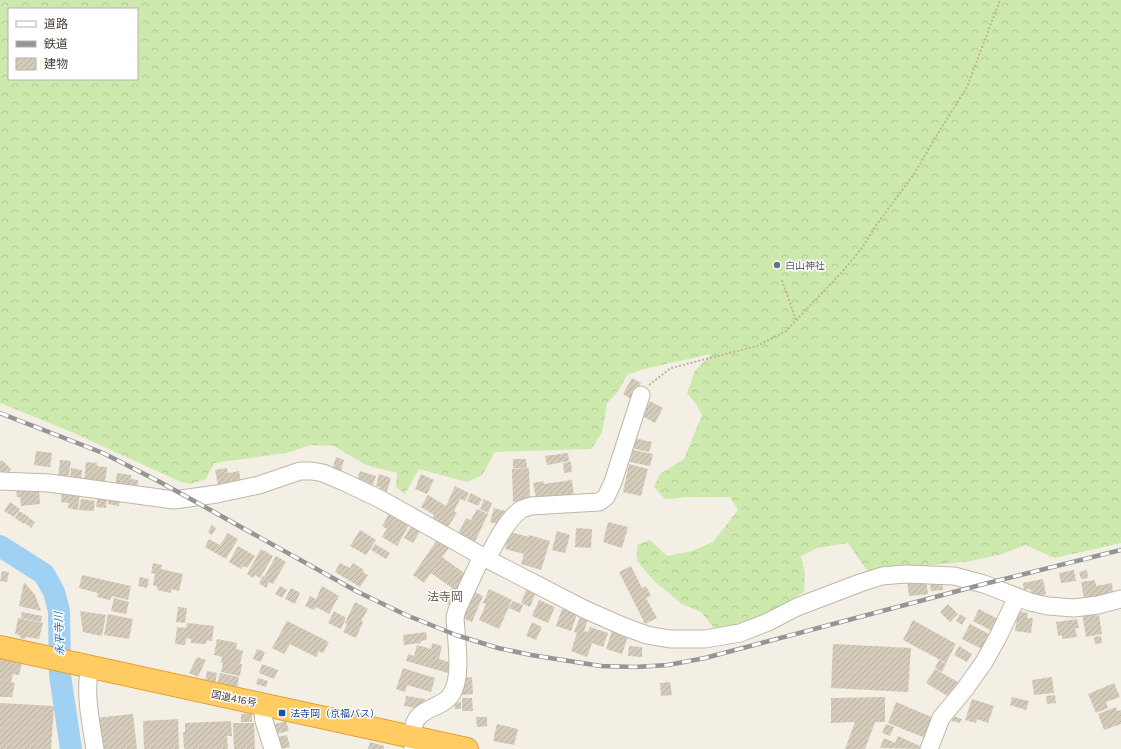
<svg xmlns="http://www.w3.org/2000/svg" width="1121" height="749" viewBox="0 0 1121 749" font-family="Figtree,'Noto Sans JP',sans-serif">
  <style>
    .forest { fill: url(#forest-crowns); fill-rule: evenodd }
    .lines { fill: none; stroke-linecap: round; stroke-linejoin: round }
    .river { stroke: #a0d0f2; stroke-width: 22 }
    .building { fill: url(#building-hatch) }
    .minor-casing { stroke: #bfb7a8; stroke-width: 19 }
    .highway-casing { stroke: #e1a131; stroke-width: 24 }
    .path { stroke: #c1b398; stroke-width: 2; stroke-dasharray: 2 2; stroke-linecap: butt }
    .minor { stroke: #fff; stroke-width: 17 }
    .highway { stroke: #ffcc64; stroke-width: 22 }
    .rail-casing { stroke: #959595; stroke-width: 4.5 }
    .rail { stroke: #fff; stroke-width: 3; stroke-dasharray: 9; stroke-linecap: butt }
    .worship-dot { fill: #6b7280; stroke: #fff; stroke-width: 1.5 }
    .transit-dot { fill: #1a4fb4; stroke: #fff; stroke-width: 1.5 }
    .labels { text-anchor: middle; stroke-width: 3; stroke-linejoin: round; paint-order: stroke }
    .worship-label { font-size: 10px; fill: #5b616d; stroke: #fff; text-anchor: start }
    .street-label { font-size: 10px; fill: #463f35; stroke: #fff }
    .transit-label { font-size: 10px; fill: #164399; stroke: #fff; text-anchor: start }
    .water-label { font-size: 11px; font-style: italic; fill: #2b7ab4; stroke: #fff }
    .quarter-label { font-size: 12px; fill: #695d4c; stroke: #fff }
  </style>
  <defs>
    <pattern id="forest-crowns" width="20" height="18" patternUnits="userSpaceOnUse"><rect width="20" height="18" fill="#cde9ad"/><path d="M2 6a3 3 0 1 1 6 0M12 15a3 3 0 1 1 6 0" fill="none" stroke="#b1c995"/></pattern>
    <pattern id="building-hatch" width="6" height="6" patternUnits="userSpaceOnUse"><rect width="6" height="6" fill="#d5cbba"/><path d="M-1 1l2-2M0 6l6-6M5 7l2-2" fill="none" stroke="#b8afa0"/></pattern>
  </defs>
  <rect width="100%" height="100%" fill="#f3efe5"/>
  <path class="forest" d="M0 0H1121V543L1054 558 1026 545 1002 554 971 561 868 572 848 543 817 548 801 556 805 574 804 592 770 611 738 625 714 628 701 612 682 604 655 582 637 561V545L650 540 667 556 692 551 713 542 738 510 730 497H689L665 499 654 487 660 474 684 459 702 415 696 404 687 393 695 371 711 354 648 368 628 374 616 394 607 403 602 433 591 449 495 452 482 475 467 482 419 469 405 494 396 487 397 473 366 465 334 446 311 445 286 453 214 463 206 479 191 484 181 482 67 430 0 403ZM9 9H137V79H9Z"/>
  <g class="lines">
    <path class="river" d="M0 546 44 574 54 592 59 611 60 675 71 749"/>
  </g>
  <path class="building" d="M632 378 641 383 631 399 623 394Z
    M650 401 663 408 655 423 642 416Z
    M634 438 652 442 649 452 631 448Z
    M633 450 653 454 650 466 630 462Z
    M36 451 52 453 50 467 34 465Z
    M568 453 569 461 547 465 545 456Z
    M336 457 344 460 340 473 332 470Z
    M513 459H526L527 468H513Z
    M2 460 11 469 4 477 0 473V462Z
    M60 460 71 461 68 480 58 479Z
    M86 462 97 463V466L107 467 105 482 84 480Z
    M571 462 572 472 564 473 563 463Z
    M629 464 648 469 641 496 623 492Z
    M71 468 82 470 81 481 70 480Z
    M227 468 228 473 239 471 241 483 225 486 224 483 218 485 215 470Z
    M529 468 530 501 513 502 512 469Z
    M360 471 376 476 373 485 357 480Z
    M117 473 131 475V479L138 480 137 490 115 487Z
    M379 474 391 478 386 494 379 492 380 487 376 486Z
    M421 474 434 480 427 494 415 489Z
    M572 480 574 498H536L533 483 543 481 544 484Z
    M455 486 469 493 465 501 460 499 454 511 457 513 446 530 431 521 434 515 421 507 428 495 446 506Z
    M16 488 39 490 40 504 21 506 20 497H17Z
    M62 492 80 494 78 510 68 508 69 503 61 502Z
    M471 493 482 499 478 506 467 501Z
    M98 496 107 497 106 508 96 507Z
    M109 497 120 498 119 506 108 504Z
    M81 499 95 501 94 511 79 510Z
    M484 499 492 503 488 513 480 509Z
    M10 502 20 509 14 517 4 511Z
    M494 508 505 511 501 525 490 522Z
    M477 509 488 514 474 544 457 536 466 518 471 520Z
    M19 511 29 517 24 524 15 518Z
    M389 514 409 525 397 546 382 537 387 529 382 526Z
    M29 518 35 522 31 528 25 523Z
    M608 522 628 527 622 548 603 542Z
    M212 525 216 528 212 535 208 532Z
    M412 525 421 530 413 543 404 538Z
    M576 528 592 529 591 548 575 547Z
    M360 530 376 540 366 555 350 546Z
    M557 531 570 535 565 553 552 550Z
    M510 532 529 537V535L550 541 541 570 521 564 524 554 505 549Z
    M228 533 238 539 226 559 205 547 209 539 220 545Z
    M437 540 449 548 442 557 467 575 450 606 445 602 451 594 449 593 452 588 431 573 424 583 413 575Z
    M375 544 390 553 386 559 371 550Z
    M238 546 255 556 247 568 243 566 241 569 229 562Z
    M261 549 273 556 260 578 255 575 253 578 247 574Z
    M276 556 286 562 273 584 269 582 266 588 259 583 263 576 264 577Z
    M153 563 162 565 161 569 183 574 179 591 171 589V593L157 590 158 587 153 585 155 574 151 573Z
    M340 563 350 568 353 563 364 570 363 572 368 575 360 587 335 572Z
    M631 566 642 588 646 586 651 596 646 598 657 618 645 624 619 572Z
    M1074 570 1076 581 1061 583 1059 573Z
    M1087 570 1088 578 1081 579 1079 572Z
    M2 571 9 572 7 582 0 581Z
    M82 575 131 586 128 600 112 596 110 600 97 597 98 593 79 588Z
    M140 577 149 579 147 588 138 586Z
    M926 579 928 594 909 596 907 581Z
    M1043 579 1046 594 1039 596 1038 594 1032 595 1030 589 1024 590 1023 583Z
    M1095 580 1096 586 1112 583 1113 594 1084 598 1081 582Z
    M942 581 943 590 931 591 930 583Z
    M24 582 35 595 41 611 19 606Z
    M280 586 287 590 282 598 275 594Z
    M322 586 339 596 329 614 316 607 314 610 305 606 310 596 316 599Z
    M291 588 300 593 295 604 285 599Z
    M527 588 536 592 530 607 521 603Z
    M489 589 512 600 499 629 479 620 486 604 483 603Z
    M473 591 483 596 472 622 461 617Z
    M114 598 129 602 126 614 111 611Z
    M539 600 555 607 548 623 532 616Z
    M513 601 523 605 520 613 509 608Z
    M355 602 368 609 361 621 363 622 356 638 343 632 347 624 345 623Z
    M948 604 958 614 950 622 940 612Z
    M178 607 187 608 185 623 176 622Z
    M562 609 577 614 571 631 556 626Z
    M979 609 998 619 992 631 973 621Z
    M80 611 106 615 102 636 83 632Z
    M334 611 346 618 341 629 328 623Z
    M1018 611 1028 613 1027 618H1033L1031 633 1015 631Z
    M1094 611 1095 616 1099 615 1102 634 1086 637 1082 613Z
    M22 612 42 616 41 622 21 618Z
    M108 614 133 619 129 639 104 635Z
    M960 614 966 618 962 625 956 621Z
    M580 617 588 620 584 631 588 632 590 627 608 633 603 647 592 643 587 657 571 651 577 633 574 632Z
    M18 618 43 623 39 639 26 637 25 639 20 638V635L15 634Z
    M1077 619 1079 628H1075L1077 637 1062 639V635L1058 636 1056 622Z
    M913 620 956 644 946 663 903 640Z
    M287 621 329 642 323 653 319 651 316 657 290 644 284 654 272 648Z
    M532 622 542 627 536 640 526 636Z
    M187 623 214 626 212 641 207 640 206 644 191 643V639L186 638 185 645 175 644 177 627 186 628Z
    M970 624 989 634 982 649 962 639Z
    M612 631 628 636 622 654 606 649Z
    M426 632 427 640 420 641 421 643 404 645 403 635Z
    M1101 636 1102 643 1095 644 1094 637Z
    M217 639 237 643 236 649 243 651 240 664H242L240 676 221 672 223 663H221L222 657 214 655Z
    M432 643 442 646 439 659 451 663 448 673 406 661 408 654 414 656 417 645 431 649Z
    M833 644 911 648 908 692 831 688Z
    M629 646 642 647V657L628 656Z
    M959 646 972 654 967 662 954 655Z
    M257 649 265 652 261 662 253 659Z
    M197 657 206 660 198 677 189 673Z
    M0 658 22 663 19 675 13 674 11 682 15 683 12 697H0Z
    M939 660 946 664 942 672 935 668Z
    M262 664 278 670 274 679 259 673Z
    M403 668 435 678 431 692 407 685 405 692 396 689Z
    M935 669 958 682 949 697 926 683Z
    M207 671 217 673 215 684 205 682Z
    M220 673 239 677 237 689 217 685Z
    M472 677 473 694 462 695 460 678Z
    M1052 677 1054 693 1034 695 1032 680Z
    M258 678 268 681 266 687 256 684Z
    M670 682 672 695 661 696 660 683Z
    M1114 683 1120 697 1106 702 1108 708 1096 713 1088 694Z
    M1055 695 1056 703 1047 704 1046 696Z
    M406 696 425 699 423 709 404 706Z
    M885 697V722H875L865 749H845L855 722 831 723V698Z
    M1012 697 1029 701 1026 710 1010 705Z
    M462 698H472L473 711H462Z
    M972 699 994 706 988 723 977 719 976 723 965 720Z
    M461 702V709H455L454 703Z
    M896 702 936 719 928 739 888 723Z
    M0 703 54 706 51 749H0Z
    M1116 707 1117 711 1121 710V724L1104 730 1098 714Z
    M252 713V722H241V714Z
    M133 714 137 749H101L95 718Z
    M953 716 962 719 960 723 952 721Z
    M476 717H487V726L477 727Z
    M178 719 179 749H144L143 721Z
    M231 721 232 736H227L228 749H184L183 732H185V723Z
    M286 721 289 731 276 734 273 725Z
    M233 723H254L255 749H234Z
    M497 724 518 729 514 745 493 741Z
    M886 724 894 727 890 736 882 733Z
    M287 735 290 747 280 749 277 737Z
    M898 736 922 747 921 749 880 748 884 738 895 743Z
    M370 742 384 746V749H368Z"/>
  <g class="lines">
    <g class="minor-casing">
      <path id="minor" d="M0 481 49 483 174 500 217 494 259 485 300 471H312L323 473 344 482 380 499 487 559 586 610 625 627 647 635 670 639H705L740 633 768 622 797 607 860 583 882 576 905 574 954 576 984 584 1030 602 1048 606 1074 608 1098 605 1121 599
        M487 559C494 545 508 517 522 509 525 508 528 507 531 506L599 502 606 497 613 482 641 395
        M90 667C84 693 91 723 95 749
        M262 704 264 721 273 749
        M413 749C413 741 412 732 414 725 419 707 441 709 451 695 463 678 456 638 455 617L457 610 482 556
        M929 749 941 718 965 689 984 662 998 637 1017 597"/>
    </g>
    <g class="highway-casing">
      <path id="highway" d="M0 647 467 749"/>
    </g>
    <path class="path" d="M782 280 796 320
      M649 385 671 368 757 346 786 331 843 271 862 248 877 224 914 174 943 125 967 87 1000 0"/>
    <use href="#minor" class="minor"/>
    <use href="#highway" class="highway"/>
    <g class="rail-casing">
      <path id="rail" d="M0 413 103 453 160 482 358 592 406 615 456 635 498 648 531 655 601 666 635 667 668 665 705 658 984 584 1121 550"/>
    </g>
    <use href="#rail" class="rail"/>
  </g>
  <circle class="worship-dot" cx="777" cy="265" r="4"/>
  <rect class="transit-dot" x="278" y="709" width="8" height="8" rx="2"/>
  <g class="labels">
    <g class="worship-label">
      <text x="785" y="269">白山神社</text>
    </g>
    <g class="street-label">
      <text transform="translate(234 698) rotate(12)" y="4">国道416号</text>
    </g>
    <g class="transit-label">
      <text x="290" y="717">法寺岡（京福バス）</text>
    </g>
    <g class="water-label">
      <text transform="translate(59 634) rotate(-92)" y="4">永平寺川</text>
    </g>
    <g class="quarter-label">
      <text x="445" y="601">法寺岡</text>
    </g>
  </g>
  <rect x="8" y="8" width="130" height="72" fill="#ffffff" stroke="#b5b2ae"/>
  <rect x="16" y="21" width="20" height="6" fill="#ffffff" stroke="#b5b2ae"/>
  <text x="44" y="28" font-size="12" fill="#463f35">道路</text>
  <rect x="16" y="41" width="20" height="6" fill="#959595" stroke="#b5b2ae"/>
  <text x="44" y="48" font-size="12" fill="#463f35">鉄道</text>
  <rect x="16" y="58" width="20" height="12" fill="url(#building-hatch)" stroke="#b5b2ae"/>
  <text x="44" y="68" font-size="12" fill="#463f35">建物</text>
</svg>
